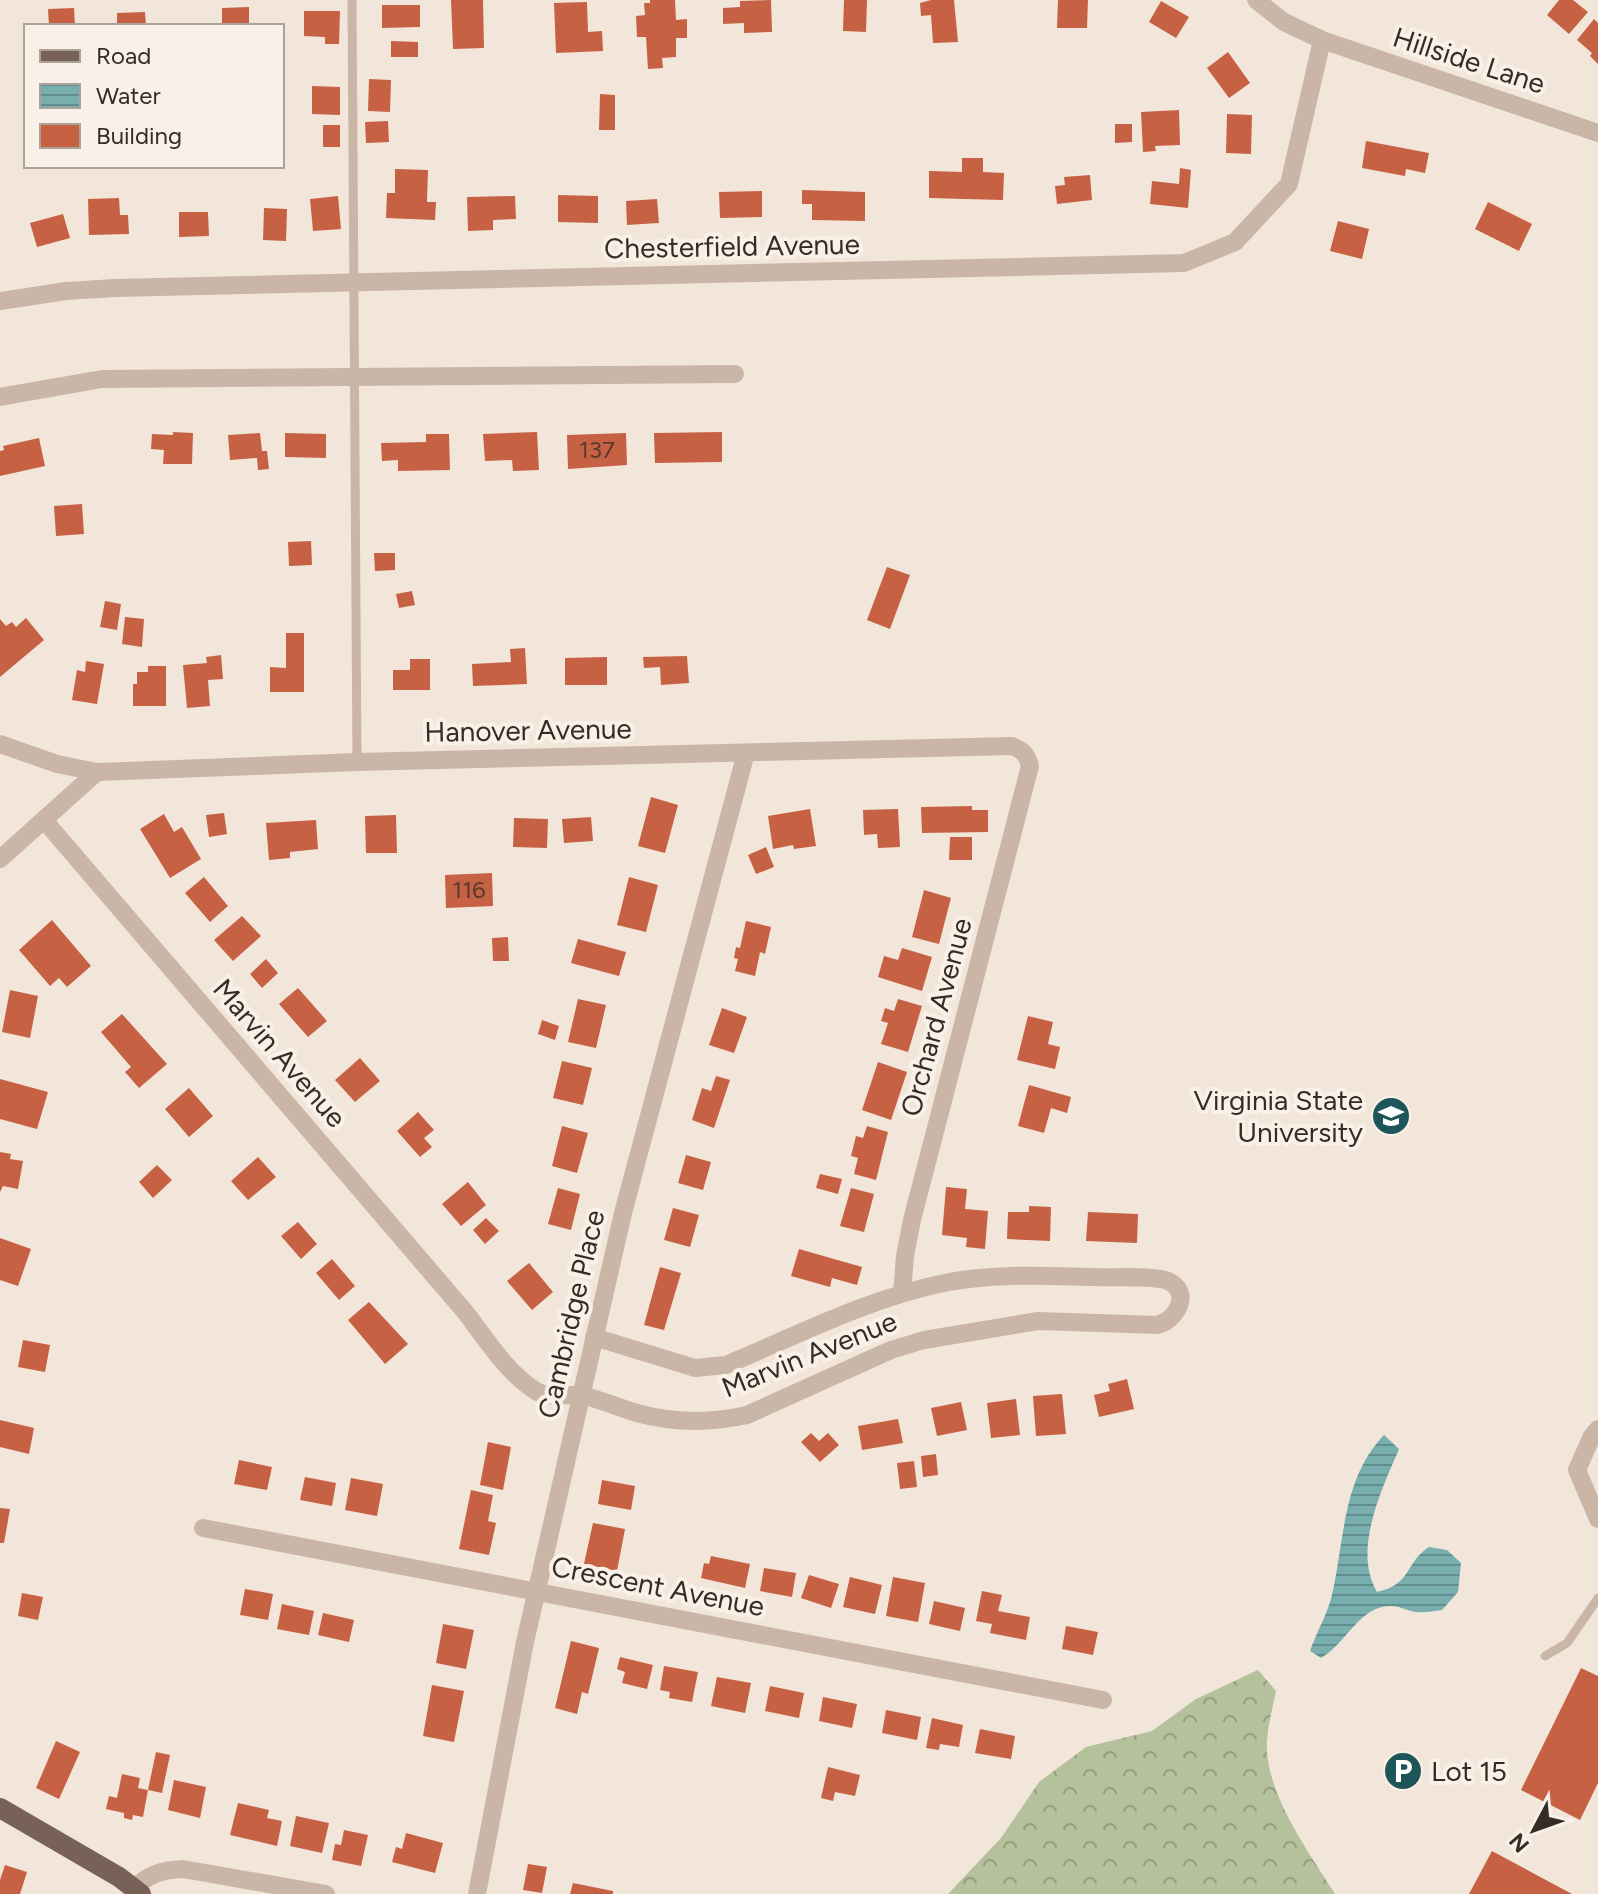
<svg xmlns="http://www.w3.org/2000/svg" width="1598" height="1894" viewBox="0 0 1598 1894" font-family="Figtree,sans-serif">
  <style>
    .forest { fill: url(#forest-crowns) }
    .water { fill: url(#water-rules) }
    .building { fill: #c76144 }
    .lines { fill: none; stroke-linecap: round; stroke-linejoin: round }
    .lane { stroke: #cab6a6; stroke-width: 9 }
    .street { stroke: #cab6a6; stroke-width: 18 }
    .primary { stroke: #786258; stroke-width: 20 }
    .labels { text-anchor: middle; stroke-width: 8; stroke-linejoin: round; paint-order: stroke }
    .number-label { font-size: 24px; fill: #5a392e }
    .street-label { font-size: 28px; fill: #362c27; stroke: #f9f1e7 }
    .poi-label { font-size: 28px; fill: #362c27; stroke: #f9f1e7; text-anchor: end }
  </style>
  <defs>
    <pattern id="forest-crowns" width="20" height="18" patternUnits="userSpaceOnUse" patternTransform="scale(2)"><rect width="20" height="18" fill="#b5c19a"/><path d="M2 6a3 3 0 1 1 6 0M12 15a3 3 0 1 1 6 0" fill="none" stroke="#949d7e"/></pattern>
    <pattern id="water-rules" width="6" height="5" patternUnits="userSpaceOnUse" patternTransform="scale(2)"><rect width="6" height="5" fill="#79aeaf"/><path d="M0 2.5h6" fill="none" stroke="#648e8e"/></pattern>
  </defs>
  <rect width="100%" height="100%" fill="#f2e6da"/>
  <path class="forest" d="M1258 1670 1276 1691C1273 1707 1268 1724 1267 1741 1264 1792 1309 1852 1335 1894H948L1001 1838 1039 1782 1086 1747 1152 1731 1196 1699Z"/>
  <path class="water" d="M1384 1435 1399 1449C1382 1489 1352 1550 1377 1592 1413 1584 1404 1563 1429 1547L1447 1550 1461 1563 1458 1592 1442 1610C1434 1611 1425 1613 1416 1612 1408 1611 1400 1606 1391 1606 1360 1605 1345 1645 1321 1658L1310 1651C1316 1634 1326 1616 1331 1599 1345 1542 1341 1480 1384 1435Z"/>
  <path class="building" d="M451 0H483L484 48 453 49Z
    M650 0H675L676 20 687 19V38H676V57L662 58 663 68 648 69 646 37H637L636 16 645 15 644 3H650Z
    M771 0 772 32 744 33V23L723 24V8L740 7V1Z
    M844 0H867L866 32 843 31Z
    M931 0H954L958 42 933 43 931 15 921 16 920 3Z
    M1058 0H1088L1087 28H1057Z
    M1559 0H1573L1588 12 1569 34 1547 15Z
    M1161 1 1189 17 1176 38 1149 22Z
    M587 2 588 32 602 31 603 51 556 53 554 3Z
    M382 5H420V27L382 28Z
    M249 7V26H222V8Z
    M74 8 75 26H49L48 9Z
    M304 11H340L339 44H325V37L304 36Z
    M145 12 146 26H117V13Z
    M1594 19 1598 23V64L1590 56 1592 53 1577 40Z
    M391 41 418 42V57H391Z
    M1228 52 1250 83 1229 98 1207 68Z
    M369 79 391 80 390 112 368 111Z
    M312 86 340 87V115L312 114Z
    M600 94 615 95V130H599Z
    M1179 110 1180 145 1155 146 1156 151 1143 152 1141 112Z
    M1227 114 1252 115 1251 154 1226 153Z
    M388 121 389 142 366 143 365 122Z
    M1115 124H1132V142L1115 143Z
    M323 125H340V147H323Z
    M1366 141 1429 153 1425 173 1406 169 1405 176 1362 168Z
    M962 158H983V172L1004 173 1003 200 929 198V171L962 172Z
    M1180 168 1191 170 1188 208 1150 204 1152 181 1179 184Z
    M395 169 428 170 427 202H436L435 220 386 218 387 193H395Z
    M1090 175 1092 200 1057 204 1055 186 1065 185 1064 177Z
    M802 190 865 192V221L812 220V204H802Z
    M762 191V217L720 218 719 192Z
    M558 195 598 196V223L558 222Z
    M338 196 341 229 313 231 310 199Z
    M515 196 516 219 493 220V230L468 231 467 197Z
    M119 198 120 215H128L129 234 89 235 88 199Z
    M657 199 659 223 627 225 626 201Z
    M1488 202 1532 224 1519 251 1475 229Z
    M264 208 287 209 286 241 263 240Z
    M179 212H208L209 236 179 237Z
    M63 214 70 238 37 247 30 223Z
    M1338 221 1369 229 1362 259 1330 251Z
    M173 432 193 433 192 464H163L164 450 151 449 152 434 173 435Z
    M537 432 539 470 513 471 512 460 485 461 483 434Z
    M722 432V462L655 463 654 433Z
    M260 433 262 451H267L269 469 258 470 257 458 230 460 228 435Z
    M285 433 326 434V458L285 457Z
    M626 433 627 465 568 469 567 435Z
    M426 434H449L450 470 398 471V460L382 461 381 443 426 442Z
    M39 438 45 466 0 476V451L4 450 3 446Z
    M82 504 84 534 56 536 54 506Z
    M311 541 312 565 289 566 288 542Z
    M374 553H395V570L375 571Z
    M887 567 910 575 890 629 867 620Z
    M412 591 415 605 399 608 396 594Z
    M105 601 121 604 117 630 100 627Z
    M125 617 144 619 142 647 122 644Z
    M26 618 44 640 0 677V619L6 626 12 622 16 627Z
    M286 633H304V692H270V667L286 668Z
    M525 648 527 684 473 686 472 664 511 662 510 649Z
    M221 655 223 679 208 680 210 706 187 708 183 665 207 663 206 657Z
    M687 656 689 683 661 685 660 667 644 668 643 657Z
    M607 657V685H565V658Z
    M410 659H430V690H393V670H410Z
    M86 661 104 664 97 704 72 700 77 670 85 672Z
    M148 666H166V706H133V684H137V672H148Z
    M651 797 678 805 665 853 638 846Z
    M972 806V810H988V832L922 833 921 807Z
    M810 809 816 846 794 849 793 845 773 849 768 816Z
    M898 809 900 847 878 848 877 834 864 835 863 810Z
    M224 813 227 834 209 837 206 815Z
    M164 814 174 832 182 827 201 859 170 878 140 829Z
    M396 815 397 853H366L365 816Z
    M591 817 593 841 564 843 562 819Z
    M514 818 548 819 547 848 513 847Z
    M316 820 318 849 290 852V858L269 860 266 823Z
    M950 837H972V860H949Z
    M766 847 774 867 756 874 748 855Z
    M492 873 493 906 446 908 445 875Z
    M204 877 228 906 210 922 185 893Z
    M629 877 658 885 646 932 617 925Z
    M924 890 951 898 939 944 912 937Z
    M242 916 261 936 233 961 214 940Z
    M52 920 91 966 67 987 59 978 50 986 19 950Z
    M746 921 771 927 765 954 760 952 755 976 735 971 738 959 734 958 736 947 740 948Z
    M508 937 509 961H493L492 938Z
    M578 939 626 952 619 976 571 963Z
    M902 948 932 957 922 991 878 977 884 956 898 960Z
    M266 959 278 973 262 988 250 974Z
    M298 988 327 1021 308 1037 279 1004Z
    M10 990 38 996 30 1038 2 1032Z
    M578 999 606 1005 596 1048 568 1042Z
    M898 999 922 1006 908 1052 881 1044 888 1023 881 1021 885 1008 894 1011Z
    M722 1008 747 1017 734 1053 709 1045Z
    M122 1014 167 1064 139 1088 125 1072 131 1067 101 1032Z
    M1028 1016 1053 1022 1048 1044 1060 1047 1055 1069 1017 1060Z
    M542 1020 559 1026 555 1040 538 1034Z
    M360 1058 380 1081 355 1102 335 1080Z
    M562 1061 592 1068 583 1105 553 1098Z
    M878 1062 907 1072 891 1120 862 1110Z
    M716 1076 730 1080 714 1128 692 1120 702 1088 711 1091Z
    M0 1079 48 1092 37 1129 0 1119Z
    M1029 1085 1071 1097 1067 1113 1051 1108 1044 1133 1018 1126Z
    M189 1088 213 1116 189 1137 165 1109Z
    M418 1112 434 1130 424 1138 432 1147 420 1157 397 1131Z
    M562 1126 588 1133 577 1173 552 1166Z
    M867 1126 888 1132 876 1180 854 1174 858 1158 851 1156 856 1136 863 1138Z
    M0 1152 11 1154 10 1159 23 1161 18 1189 3 1186 0 1192Z
    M686 1155 711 1162 703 1190 678 1183Z
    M258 1157 276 1177 248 1200 231 1181Z
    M157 1165 172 1180 153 1198 139 1182Z
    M820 1174 842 1179 838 1194 816 1188Z
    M468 1182 486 1205 461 1226 442 1204Z
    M946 1187 967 1189 965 1209 988 1211 985 1249 966 1247 967 1238 942 1235Z
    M558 1188 580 1194 571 1230 548 1224Z
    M851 1188 874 1194 864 1232 840 1226Z
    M1029 1206 1051 1207 1050 1241 1007 1239 1008 1212H1029Z
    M673 1208 699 1215 690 1247 664 1240Z
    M1088 1212 1138 1214 1137 1243 1086 1241Z
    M486 1218 499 1231 485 1244 473 1230Z
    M298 1222 317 1244 301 1259 281 1236Z
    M0 1238 31 1249 18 1286 0 1280Z
    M799 1249 862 1267 857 1285 832 1278 830 1287 791 1276Z
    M332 1259 355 1286 339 1300 316 1273Z
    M529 1263 553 1292 532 1310 507 1281Z
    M660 1267 681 1273 664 1330 644 1325Z
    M369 1302 408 1344 385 1364 348 1320Z
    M23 1340 50 1345 45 1372 18 1367Z
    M1127 1379 1134 1409 1099 1417 1094 1395 1110 1391 1108 1384Z
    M1062 1394 1066 1434 1036 1436 1033 1396Z
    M1016 1399 1020 1435 991 1438 987 1403Z
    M961 1402 967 1430 937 1436 931 1408Z
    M898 1419 903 1443 862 1450 858 1426Z
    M0 1420 34 1428 29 1454 0 1447Z
    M811 1433 819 1441 828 1433 839 1445 820 1462 801 1442Z
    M488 1442 511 1447 503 1490 480 1485Z
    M936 1454 938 1475 923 1477 921 1456Z
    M239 1460 272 1467 267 1490 234 1484Z
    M914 1461 917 1487 900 1489 897 1463Z
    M305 1477 336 1483 332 1506 300 1500Z
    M351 1478 383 1484 377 1516 345 1510Z
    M602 1480 635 1486 631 1510 598 1504Z
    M471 1490 493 1495 488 1521 496 1523 489 1555 459 1549Z
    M0 1508 10 1509 4 1543H0Z
    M593 1523 625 1529 617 1571 584 1564Z
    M711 1556 750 1564 745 1588 701 1578 704 1563 709 1564Z
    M764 1568 796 1573 792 1597 760 1591Z
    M809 1575 839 1584 831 1608 801 1598Z
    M850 1577 882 1585 875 1614 843 1607Z
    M893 1577 925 1583 918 1622 886 1616Z
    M245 1589 273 1594 268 1620 240 1615Z
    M982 1591 1002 1595 998 1611 1030 1617 1026 1640 990 1633 992 1624 976 1621Z
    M22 1593 43 1597 38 1620 18 1616Z
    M934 1601 965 1608 960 1631 929 1624Z
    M282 1604 314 1611 309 1635 277 1629Z
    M323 1613 354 1620 349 1642 318 1635Z
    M443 1624 474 1630 466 1669 436 1663Z
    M1066 1626 1098 1632 1093 1655 1062 1649Z
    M571 1641 599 1648 588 1694 582 1692 577 1714 555 1708Z
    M620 1657 653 1665 647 1689 622 1683 625 1672 617 1669Z
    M664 1666 698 1672 692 1702 669 1698 670 1692 660 1690Z
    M1581 1668 1598 1676V1783L1580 1820 1521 1790Z
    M717 1677 751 1683 745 1713 711 1706Z
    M432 1685 464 1691 454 1742 423 1736Z
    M770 1686 804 1693 799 1718 765 1711Z
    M823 1697 857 1704 852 1728 819 1721Z
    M886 1710 921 1717 917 1740 882 1733Z
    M932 1718 963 1725 959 1747 940 1744 939 1750 926 1748Z
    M980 1729 1015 1736 1011 1759 975 1753Z
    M56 1741 80 1752 59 1799 36 1788Z
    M156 1752 170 1755 162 1793 148 1790Z
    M828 1767 860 1775 855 1796 835 1792 833 1801 821 1798Z
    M122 1774 140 1778 138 1788 148 1790 143 1817 133 1815 132 1820 124 1818V1813L106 1809 109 1796 117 1798Z
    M174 1780 206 1787 200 1818 168 1810Z
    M238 1803 269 1810 267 1818 282 1821 277 1846 230 1835Z
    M296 1816 329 1823 322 1853 290 1846Z
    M344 1830 368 1835 361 1866 332 1860 335 1844 341 1845Z
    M406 1833 443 1843 435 1873 392 1862 396 1847 402 1849Z
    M1492 1851 1572 1894H1469Z
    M528 1864 547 1867 542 1893 523 1890Z
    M5 1865 27 1872 20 1894H0V1880Z
    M573 1883 613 1891V1894H570Z"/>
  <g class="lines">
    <path class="lane" d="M352 0 357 762
      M1545 1656 1567 1643 1598 1598"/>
    <path class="street" d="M1256 0 1284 22 1322 40 1598 133
      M0 301 66 291 115 288 1184 263 1235 242 1289 184 1322 40
      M0 397 102 379 735 374
      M0 744 57 764 97 772
      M44 820 466 1313C486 1339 507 1373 536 1391 551 1400 568 1392 584 1396 602 1400 619 1408 637 1413 673 1423 711 1423 747 1415L891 1350 924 1340 1038 1321 1157 1325C1176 1321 1193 1292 1168 1281 1154 1275 1111 1278 1095 1277 1046 1276 997 1273 949 1282 871 1297 798 1335 726 1365L695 1368 594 1337
      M0 859 97 772 357 762 1012 746C1023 750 1027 755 1030 766L912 1220 905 1256 902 1294
      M1598 1429 1592 1436 1577 1470 1598 1519
      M203 1528 1103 1700
      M134 1888C150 1874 161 1870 183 1869L326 1894
      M477 1894 525 1642 623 1213 746 753"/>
    <path class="primary" d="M0 1808 119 1877 141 1894"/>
  </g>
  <defs>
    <g id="university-disc" transform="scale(2)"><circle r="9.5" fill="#1d5558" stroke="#f9f1e7"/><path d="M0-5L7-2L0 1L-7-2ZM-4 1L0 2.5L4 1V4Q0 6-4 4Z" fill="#fff"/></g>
    <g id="parking-disc" transform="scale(2)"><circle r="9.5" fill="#1d5558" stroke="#f9f1e7"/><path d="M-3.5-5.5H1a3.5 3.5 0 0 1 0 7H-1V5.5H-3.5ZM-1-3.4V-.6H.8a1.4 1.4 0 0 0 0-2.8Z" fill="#fff"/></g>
  </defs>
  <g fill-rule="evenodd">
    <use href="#university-disc" x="1391" y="1116"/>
    <use href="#parking-disc" x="1403" y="1771"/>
  </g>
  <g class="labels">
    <g class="number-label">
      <text x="597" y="458">137</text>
      <text x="469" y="898">116</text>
    </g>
    <g class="street-label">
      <text transform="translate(1469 60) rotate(18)" y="10">Hillside Lane</text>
      <text transform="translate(732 246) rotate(-1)" y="10">Chesterfield Avenue</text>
      <text transform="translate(528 730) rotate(-1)" y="10">Hanover Avenue</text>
      <text transform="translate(936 1017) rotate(-75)" y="10">Orchard Avenue</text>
      <text transform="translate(280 1053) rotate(49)" y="10">Marvin Avenue</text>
      <text transform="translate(571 1314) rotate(-77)" y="10">Cambridge Place</text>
      <text transform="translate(809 1354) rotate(-22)" y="10">Marvin Avenue</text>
      <text transform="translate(658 1586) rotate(11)" y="10">Crescent Avenue</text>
    </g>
    <g class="poi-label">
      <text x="1363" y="1110">Virginia State<tspan x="1363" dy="32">University</tspan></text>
      <text x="1431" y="1781" text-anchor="start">Lot 15</text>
    </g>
  </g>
  <rect x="24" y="24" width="260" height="144" fill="#f9f1e7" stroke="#aba29a" stroke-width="2"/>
  <rect x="40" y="50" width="40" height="12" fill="#786258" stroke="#aba29a" stroke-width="2"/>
  <text x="96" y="64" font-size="24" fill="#362c27">Road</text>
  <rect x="40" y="84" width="40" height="24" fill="url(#water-rules)" stroke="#aba29a" stroke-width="2"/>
  <text x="96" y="104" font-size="24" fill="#362c27">Water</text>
  <rect x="40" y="124" width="40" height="24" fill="#c76144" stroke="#aba29a" stroke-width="2"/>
  <text x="96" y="144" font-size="24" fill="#362c27">Building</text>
  <g transform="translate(1534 1830) rotate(229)" stroke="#f9f1e7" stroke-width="6" paint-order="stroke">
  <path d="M0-6L14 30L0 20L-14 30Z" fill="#362c27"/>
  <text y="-12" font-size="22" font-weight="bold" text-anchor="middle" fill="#362c27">N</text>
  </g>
</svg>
